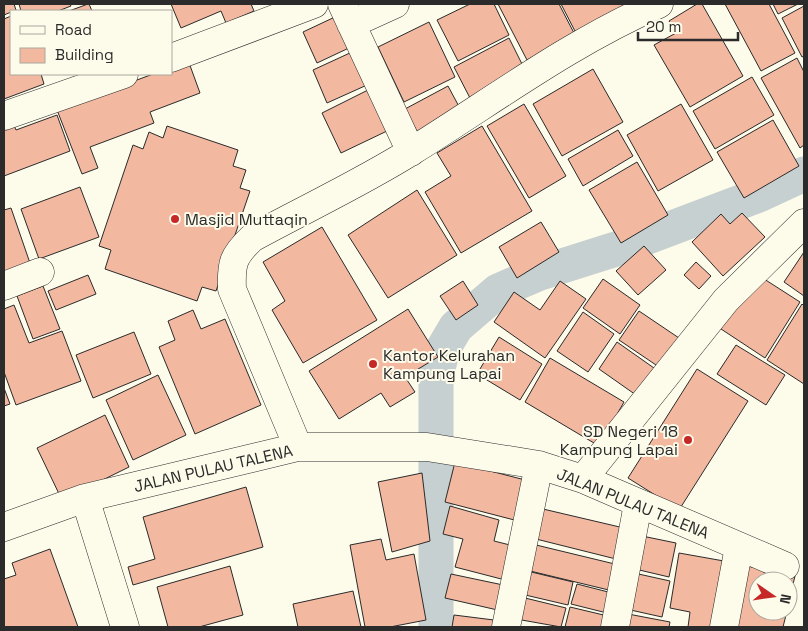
<svg xmlns="http://www.w3.org/2000/svg" width="808" height="631" viewBox="0 0 808 631" font-family="'Space Grotesk',sans-serif">
  <style>
    .lines { fill: none; stroke-linecap: round; stroke-linejoin: round }
    .canal { stroke: #c7d0d0; stroke-width: 35 }
    .building { fill: #f2b8a0; stroke: #2b2b2b }
    .minor-casing { stroke: #2b2b2b; stroke-width: 29 }
    .minor { stroke: #fdfbea; stroke-width: 28 }
    .poi-dot { fill: #c62828; stroke: #fdfbea; stroke-width: 2 }
    .labels { text-anchor: middle; stroke-width: 4; stroke-linejoin: round; paint-order: stroke }
    .poi-label { font-size: 16px; fill: #2b2b2b; stroke: #fdfbea; text-anchor: start }
    .street-label { font-size: 16px; fill: #2b2b2b; stroke: #fdfbea }
  </style>
  <rect width="100%" height="100%" fill="#fdfbea"/>
  <g class="lines">
    <path class="canal" d="M436 627V376L443 349 456 327 498 291 540 273 616 249 759 195 804 174"/>
  </g>
  <path class="building" d="M4 4H14L16 10 4 15Z
    M19 4H70L71 6 58 11H21Z
    M89 4 92 11H69L88 4Z
    M171 4H251L254 11 226 23 221 11 181 28Z
    M470 4H494L509 35 458 61 437 20Z
    M498 4H559L575 35 527 60Z
    M561 4H623L626 10 577 35Z
    M697 4H702L743 76 690 107 654 45 676 33 669 21Z
    M725 4H769L795 53 761 71Z
    M773 4H798L778 14Z
    M804 6V56L802 57 782 18Z
    M11 16V74H41L44 84 4 99V19Z
    M337 16 351 47 317 63 303 32Z
    M429 22 455 77 404 102 378 47Z
    M509 38 526 72 471 100 454 67Z
    M352 52 367 85 327 103 313 70Z
    M797 58 804 72V145L800 148 761 78Z
    M188 60 200 93 150 112 154 123 90 147 98 168 82 174 57 110 153 74H171V67Z
    M593 69 623 122 562 156 533 104Z
    M752 77 774 115 715 149 693 111Z
    M448 86 463 114 420 137 405 109Z
    M368 90 387 131 341 153 322 113Z
    M524 104 566 176 529 198 487 126Z
    M681 104 713 160 658 191 627 135Z
    M57 115 70 151 4 176V121L11 119 16 130Z
    M773 120 799 166 744 198 717 152Z
    M167 126 238 150 233 166 246 170 240 188 250 191 216 291 202 287 197 301 105 269 111 250 99 246 133 145 143 149 149 132 163 138Z
    M482 126 532 211 461 253 425 192 451 176 437 153Z
    M618 130 633 156 583 186 568 159Z
    M637 162 668 215 621 243 589 190Z
    M80 187 99 237 39 259 21 209Z
    M417 190 457 255 388 298 348 235Z
    M11 208 31 266 4 276V210Z
    M742 213 765 237 723 276 692 242 721 214 730 224Z
    M541 222 559 252 517 278 499 247Z
    M322 227 377 320 303 363 272 310 285 301 263 262Z
    M644 246 666 270 638 295 616 271Z
    M804 252V296L784 282Z
    M696 262 711 276 699 289 684 275Z
    M88 275 96 294 56 310 48 291Z
    M761 277 800 302 765 358 718 327Z
    M603 279 640 305 620 334 583 308Z
    M463 281 478 305 456 320 440 296Z
    M560 281 586 299 545 358 494 322 514 292 540 310Z
    M43 286 60 329 33 339 17 296Z
    M802 304 804 306V384L767 360Z
    M14 305 29 343 62 331 81 381 16 405 4 372V309Z
    M408 309 438 357 405 377 415 392 390 407 381 393 339 419 309 371Z
    M193 310 201 329 225 319 261 405 195 434 159 347 175 340 168 321Z
    M639 311 679 338 659 367 619 340Z
    M583 312 614 334 588 372 557 351Z
    M134 332 151 374 93 398 76 355Z
    M499 337 542 364 520 400 477 374Z
    M617 342 654 368 636 395 599 369Z
    M736 345 785 375 766 405 717 374Z
    M550 358 624 402 599 446 525 402Z
    M697 369 748 401 679 510 628 478Z
    M158 375 186 435 133 460 106 400Z
    M4 388 10 404 4 406Z
    M105 415 129 467 62 500 37 448Z
    M455 462 533 482 522 522 445 502Z
    M422 473 430 541 392 552 378 482Z
    M246 487 263 547 133 585 128 567 155 559 143 517Z
    M450 506 499 520 494 541 518 547 509 581 455 567 463 539 443 534Z
    M543 509 624 528 616 559 536 539Z
    M642 536 676 543 669 577 635 569Z
    M381 539 386 560 414 554 426 620 390 627H365L350 545Z
    M532 544 623 566 617 592 526 570Z
    M50 549 78 627H4V579L16 575 12 563Z
    M679 553 724 561 713 627H688L690 612 670 608Z
    M230 566 243 615 199 627H168L157 587Z
    M747 566 795 576 788 605V581H758V611H787L783 627H733Z
    M527 571 573 582 568 605 521 594Z
    M634 573 670 581 662 617 626 609Z
    M451 574 508 586 502 611 445 598Z
    M577 584 616 594 611 614 571 604Z
    M353 591 361 627H298L293 604Z
    M521 597 566 608 561 627 516 619Z
    M570 607 612 617 610 627H565Z
    M628 614 670 622 669 627H625Z
    M454 615 502 621 501 627H452Z"/>
  <g class="lines">
    <g class="minor-casing">
      <path id="minor" d="M342 4 411 152
        M351 24 395 4
        M171 58 314 4
        M4 116 124 74
        M4 286 40 272
        M298 447 232 289C231 263 233 256 252 238 305 209 361 183 412 151 494 100 570 43 659 4
        M583 479 726 300 804 223
        M85 498 125 627
        M4 527 85 498 298 447H427L539 465 583 479 785 566
        M506 627 539 465
        M615 627 638 504
        M724 627 739 547"/>
    </g>
    <use href="#minor" class="minor"/>
  </g>
  <g class="poi-dot">
    <circle cx="175" cy="219" r="5"/>
    <circle cx="373" cy="364" r="5"/>
    <circle cx="688" cy="440" r="5"/>
  </g>
  <g class="labels">
    <g class="poi-label">
      <text x="185" y="225">Masjid Muttaqin</text>
      <text x="383" y="361">Kantor Kelurahan<tspan x="383" dy="18">Kampung Lapai</tspan></text>
      <text x="678" y="437" text-anchor="end">SD Negeri 18<tspan x="678" dy="18">Kampung Lapai</tspan></text>
    </g>
    <g class="street-label">
      <text transform="translate(213 468) rotate(-13)" y="6">JALAN PULAU TALENA</text>
      <text transform="translate(633 503) rotate(22)" y="6">JALAN PULAU TALENA</text>
    </g>
  </g>
  <rect width="808" height="631" fill="none" stroke="#2b2b2b" stroke-width="10"/>
  <rect x="10" y="10" width="162" height="65" fill="#fdfbea" stroke="#a9a89e"/>
  <rect x="20" y="26" width="25" height="8" fill="#fdfbea" stroke="#a9a89e"/>
  <text x="55" y="35" font-size="15" fill="#2b2b2b">Road</text>
  <rect x="20" y="48" width="25" height="15" fill="#f2b8a0" stroke="#a9a89e"/>
  <text x="55" y="60" font-size="15" fill="#2b2b2b">Building</text>
  <g transform="translate(773 596) rotate(103)"><circle r="24" fill="#fdfbea" stroke="#a9a89e"/>
  <path d="M0-4L9 19L0 12L-9 19Z" fill="#c62828"/>
  <text y="-8" font-size="14" font-weight="bold" text-anchor="middle" fill="#2b2b2b">N</text>
  </g>
  <path d="M638 32v8h100v-8" fill="none" stroke="#2b2b2b" stroke-width="2.5"/>
  <text x="646" y="32" font-size="15" fill="#2b2b2b" stroke="#fdfbea" stroke-width="4" paint-order="stroke">20 m</text>
</svg>
